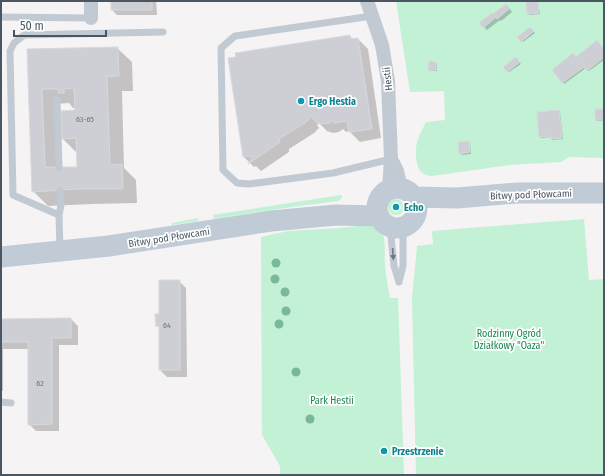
<svg xmlns="http://www.w3.org/2000/svg" width="605" height="476" viewBox="0 0 605 476" font-family="'Fira Sans Condensed',sans-serif">
  <style>
    .green { fill: #c3f1d5 }
    .shadow { fill: #0003; fill-rule: evenodd }
    .building { fill: #cdcfd5; stroke: #d7d9de; fill-rule: evenodd }
    .lines { fill: none; stroke-linecap: round; stroke-linejoin: round }
    .lane { stroke: #c1cad2; stroke-width: 7 }
    .street { stroke: #c1cad2; stroke-width: 14 }
    .secondary { stroke: #c1cbd6; stroke-width: 21 }
    .tree { fill: #7bb799 }
    .oneway { fill: #6e7983 }
    .culture-dot { fill: #0f9aa8; stroke: #fff; stroke-width: 1.5 }
    .labels { text-anchor: middle; stroke-width: 3.5; stroke-linejoin: round; paint-order: stroke }
    .number-label { font-size: 8px; fill: #6b747e }
    .street-label { font-size: 10px; fill: #4a5661; stroke: #fff }
    .culture-label { font-size: 10px; font-weight: bold; fill: #0d838f; stroke: #fff; text-anchor: start }
    .park-label { font-size: 10px; fill: #17864f; stroke: #fff }
  </style>
  <rect width="100%" height="100%" fill="#f5f3f3"/>
  <path class="green" d="M396 1H604V158L569 157 561 162 509 165 432 176C418 175 416 164 416 152 416 149 416 146 417 142 419 135 423 128 426 122L445 120 444 91 410 92Z
    M341 195 342 196V198L338 201 277 209 214 219 213 215Z
    M388 207a8 8 0 1 1 16 0a8 8 0 1 1-16 0Z
    M198 218V221L172 225V223Z
    M584 219 589 280 604 279V475H416L412 298 417 246 433 244 432 231Z
    M367 225C374 225 380 228 383 234 386 243 384 257 385 266 386 277 388 287 390 298H398L404 475H280V466L262 435 261 237 288 231 339 228Z"/>
  <path class="shadow" d="M112 1H156L157 15H117L112 10Z
    M527 1H538L540 14 530 15 528 14Z
    M509 8 512 12 501 21 500 20 487 30 484 27 493 15Z
    M530 28 535 33 523 42 518 37Z
    M350 36 353 40 358 39 368 49 381 138 360 142 349 131 346 132 343 129 339 132 333 133 327 131 319 123 317 125 319 128 314 133 289 149V152L261 171 256 166 254 167 244 157 229 59Z
    M117 48 132 62 133 91H122L124 168 136 180 137 203 92 204 48 206 33 191 28 50ZM69 103 73 108H76V111L63 139 77 153 78 168H58L56 104Z
    M604 50V60L589 71 586 68 564 84 553 70 576 58Z
    M516 58 521 64 509 72 505 67Z
    M436 62 437 64V71H431L429 70Z
    M604 110V121H598L596 120Z
    M559 111 560 112 563 139 553 140 551 139V137L541 138 540 136Z
    M468 142 470 143 471 154 462 155 460 153Z
    M179 281 186 288 187 377H167L160 370V329L157 325 160 315Z
    M71 319 78 326V345H59V431H36L29 424V349H3V391H1V320Z"/>
  <path class="building" d="M111 1H152V10H111Z
    M526 1H538L539 13 527 14Z
    M506 4 510 8 497 19 496 17 483 28 479 23 492 13 493 14Z
    M530 27 534 31 521 42 517 37Z
    M350 35 351 39 358 38 372 129 349 132 347 121 333 123 335 122 333 120 329 123 322 124 316 122 311 117 310 113 308 115 310 118 305 123 279 139 280 142 248 164 251 160V156L243 157 228 58 236 57 235 53Z
    M597 40 604 49V57L587 71 584 67 562 83 552 70 573 53 576 57Z
    M118 47 119 76 107 77 110 165 122 164 123 189H77L32 192 27 49ZM74 88 75 110 61 111 62 139 76 138 77 167H45L42 89H58V93H64V89Z
    M516 57 520 62 507 72 503 67Z
    M429 61 436 62V70H428Z
    M595 109H604V120H595Z
    M559 110 562 138 550 139V136L539 137 537 112Z
    M469 141 470 152 459 154 458 142Z
    M159 280H180V370H159V326H155L156 325 155 314H159Z
    M71 318V338H52V424L28 425V342H1V319Z"/>
  <g class="lines">
    <path class="lane" d="M372 16 235 36 221 48 223 170 237 183 249 184 333 173 391 159
      M1 17 91 18
      M57 100 59 167
      M59 215 13 195 10 51 14 43 24 35 163 32
      M390 226 394 266 399 282
      M60 249 59 215 61 205 60 190
      M399 282 403 266V226
      M1 402 11 403"/>
    <path class="street" d="M367 1 382 45 388 81 391 159 389 190
      M91 18V1
      M393 163 397 171 401 188"/>
    <path class="secondary" d="M377 208a20 20 0 1 1 40 0a20 20 0 1 1-40 0Z
      M414 197 457 198 517 193H604
      M1 257 109 246 271 221 336 215 379 216"/>
  </g>
  <g class="tree">
    <circle cx="276" cy="263" r="4.5"/>
    <circle cx="275" cy="279" r="4.5"/>
    <circle cx="285" cy="292" r="4.5"/>
    <circle cx="286" cy="311" r="4.5"/>
    <circle cx="279" cy="324" r="4.5"/>
    <circle cx="296" cy="372" r="4.5"/>
    <circle cx="310" cy="419" r="4.5"/>
  </g>
  <defs><path id="oneway-solid" d="M-6-.8H1V-3.2L6.5 0L1 3.2V.8H-6Z"/></defs>
  <use class="oneway" href="#oneway-solid" transform="translate(393 254) rotate(86)"/>
  <g class="culture-dot">
    <circle cx="301" cy="101" r="4"/>
    <circle cx="396" cy="207" r="4"/>
    <circle cx="384" cy="451" r="4"/>
  </g>
  <g class="labels">
    <g class="number-label">
      <text x="85" y="122">63-65</text>
      <text x="167" y="328">64</text>
      <text x="40" y="386">62</text>
    </g>
    <g class="street-label">
      <text transform="translate(387 79) rotate(-96)" y="4">Hestii</text>
      <text transform="translate(531 194) rotate(-2)" y="4">Bitwy pod Płowcami</text>
      <text transform="translate(169 237) rotate(-9)" y="4">Bitwy pod Płowcami</text>
    </g>
    <g class="culture-label">
      <text x="309" y="105">Ergo Hestia</text>
      <text x="404" y="211">Echo</text>
      <text x="392" y="455">Przestrzenie</text>
    </g>
    <g class="park-label">
      <text x="509" y="337">Rodzinny Ogród<tspan x="509" dy="12">Działkowy "Oaza"</tspan></text>
      <text x="332" y="404">Park Hestii</text>
    </g>
  </g>
  <rect width="605" height="476" fill="none" stroke="#4a5661" stroke-width="4"/>
  <path d="M14 30v6h92v-6" fill="none" stroke="#4a5661" stroke-width="2"/>
  <text x="20" y="30" font-size="12" fill="#4a5661" stroke="#ffffff" stroke-width="3" paint-order="stroke">50 m</text>
</svg>
